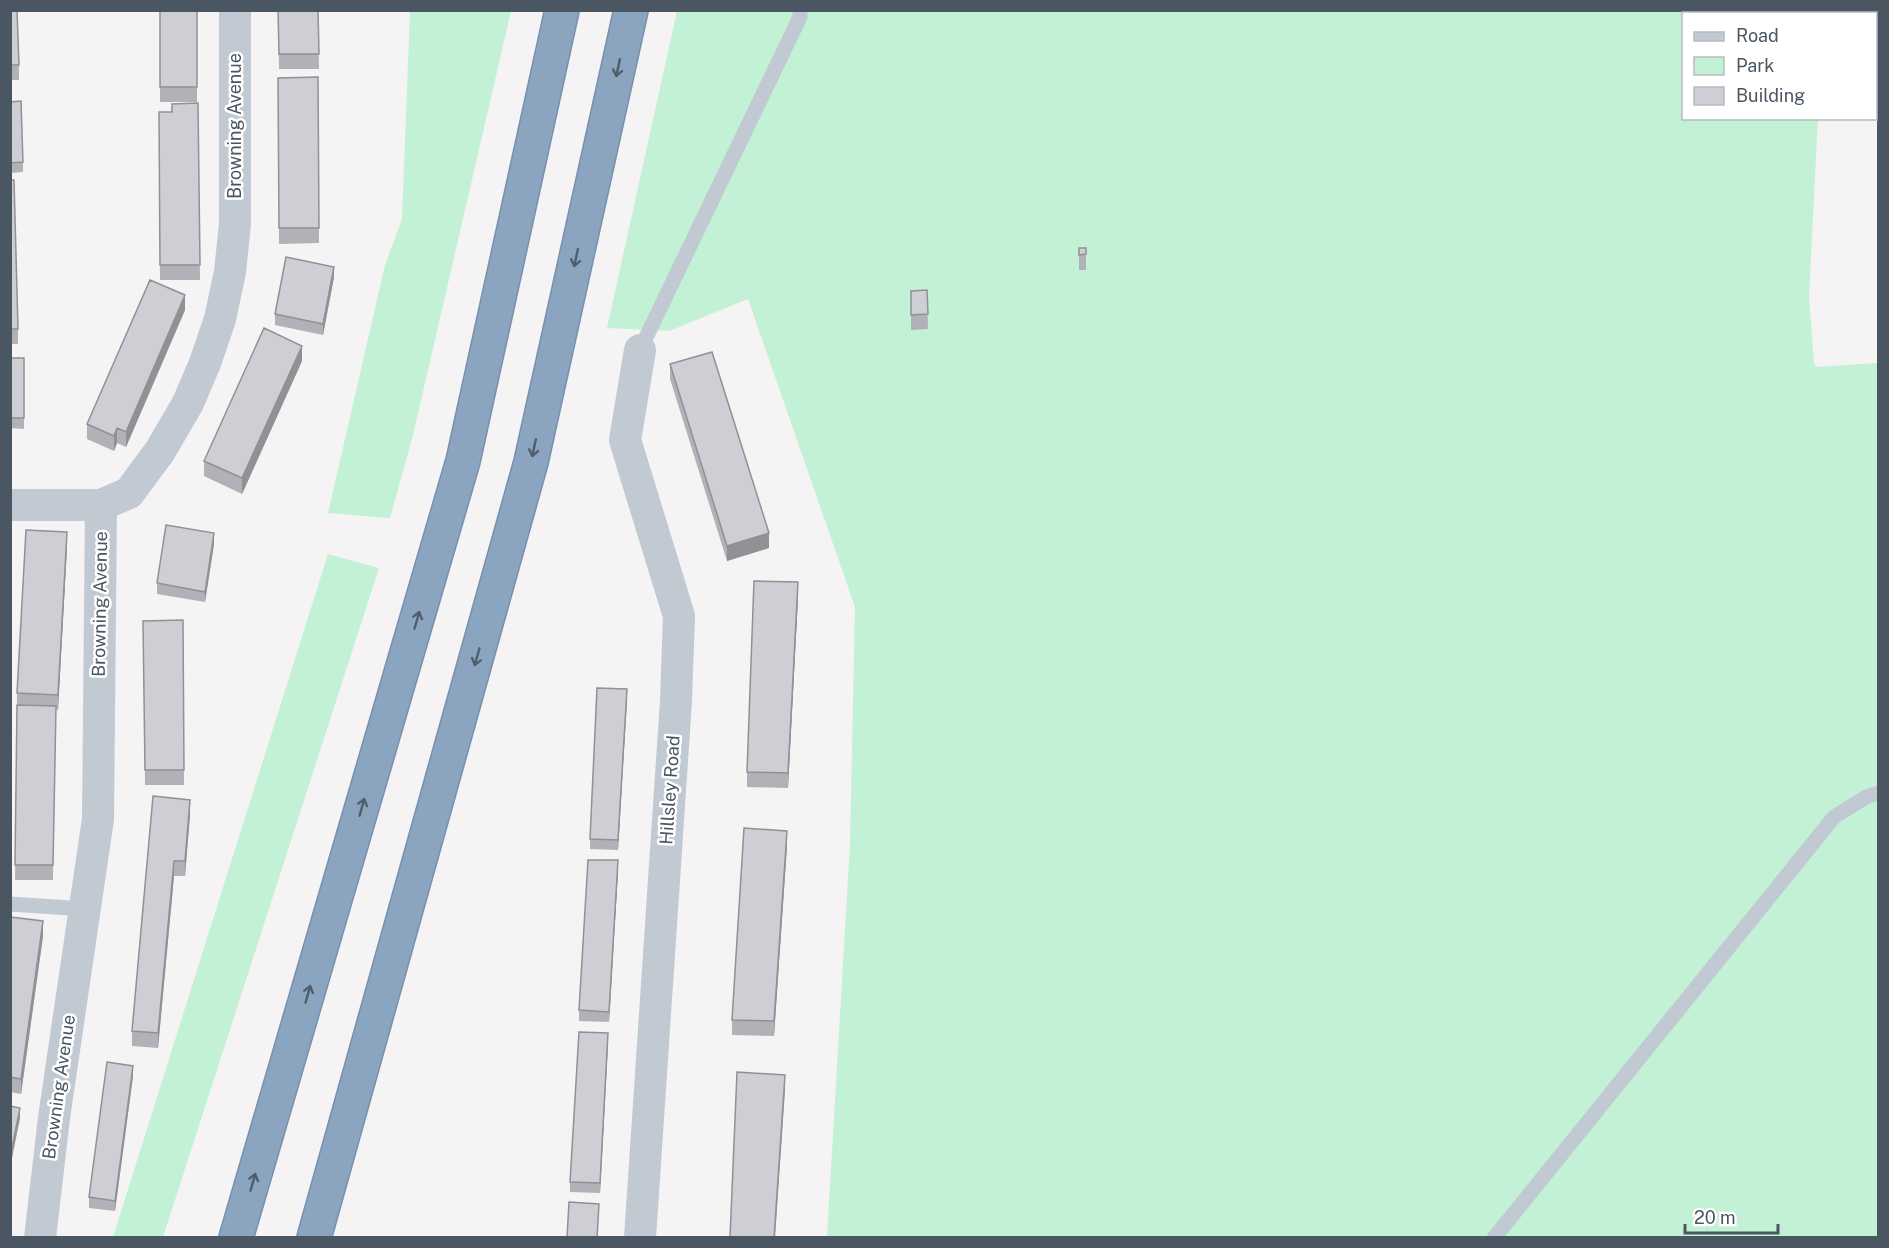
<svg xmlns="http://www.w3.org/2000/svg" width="1889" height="1248" viewBox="0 0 1889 1248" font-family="'Public Sans',sans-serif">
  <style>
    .green { fill: #c3f1d5 }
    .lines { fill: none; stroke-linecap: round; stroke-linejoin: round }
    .highway-casing { stroke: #7690ad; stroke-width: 36 }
    .lane { stroke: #c1cad2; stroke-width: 15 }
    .street { stroke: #c1cad2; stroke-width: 32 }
    .highway { stroke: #8ba5c1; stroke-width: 33 }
    .wall { fill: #b0b2b7 }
    .shaded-wall { fill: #909195 }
    .building { fill: #cdcfd5; stroke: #909195; stroke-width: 1.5 }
    .oneway { stroke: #505e6b }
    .labels { text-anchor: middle; stroke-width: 5; stroke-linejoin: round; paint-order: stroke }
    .street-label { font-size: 18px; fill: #4a5661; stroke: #fff }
  </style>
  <rect width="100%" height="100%" fill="#f5f3f3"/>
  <path class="green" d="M410 11H511L413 435 390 518 328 513 385 265 402 219Z
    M677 11H1824V14H1684V118L1818 119 1809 296 1814 363 1816 367 1878 363V1237H827L850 844 855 607 748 299 669 331 607 328Z
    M328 554 379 568 163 1237H113Z"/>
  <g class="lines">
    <g class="highway-casing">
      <path id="highway" d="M236 1238 463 461 562 10
        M314 1238 531 462 631 10"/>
    </g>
    <path class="lane" d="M640 350 800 17V10
      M10 904 85 909
      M1494 1238 1834 817 1866 797 1878 793"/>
    <path class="street" d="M640 350 625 440 679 616 676 701 640 1238
      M10 505H101L129 493 160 451 188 403 205 363 220 319 230 272 235 224V10
      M40 1238 54 1118 98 819 101 505"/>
    <use href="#highway" class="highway"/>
  </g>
  <path class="wall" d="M10 10 19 65V80H10Z
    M160 10H197V102H160Z
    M278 10H318L319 69H279Z
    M318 77 319 243 279 244 278 78Z
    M10 102 23 162V172L10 173Z
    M198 103 200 280H160L159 112H172Z
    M10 180 18 329V344H10Z
    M1079 248H1086V270H1079Z
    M334 277 323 335 275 325V314Z
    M927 290 928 329 911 330V291Z
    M185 310 126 447 117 443 114 451 87 439V424Z
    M10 358H24V429L10 428Z
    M302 361 242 494 204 476V461Z
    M670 364 769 548 727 561 670 379Z
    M214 544 205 602 157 594V583Z
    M67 547 58 710H56L53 880H15L17 693Z
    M798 598 788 788 747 787V772Z
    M183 620 184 785H145L143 621Z
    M627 699 618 850 590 849V839Z
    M153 796 190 815 185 876H174L158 1048 132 1046V1031Z
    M787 846 774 1036 732 1035V1020Z
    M618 871 609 1022 579 1021V1010Z
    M10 917 43 936 21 1094 10 1092Z
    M608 1043 600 1193 570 1192V1182Z
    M133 1076 115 1211 89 1208V1197Z"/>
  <path class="shaded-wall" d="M334 267V277L323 335V324Z
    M185 295V310L126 447V432Z
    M302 346V361L242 494V478Z
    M117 428V443L114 451V436Z
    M67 532V547L58 710V695Z
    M214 533V544L205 602V592Z
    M769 533V548L727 561V546Z
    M798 582V598L788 788V773Z
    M627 689V699L618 850V840Z
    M190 800V815L185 876V861Z
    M787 831V846L774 1036V1021Z
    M618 860V871L609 1022V1012Z
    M174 861V876L158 1048V1033Z
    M43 921V936L21 1094V1079Z
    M608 1033V1043L600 1193V1183Z
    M133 1066V1076L115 1211V1201Z
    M785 1075V1090L775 1238H774Z
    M20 1108V1118L10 1168V1158Z"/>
  <path class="building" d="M10 10H17L19 65H10Z
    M160 10H197V87H160Z
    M278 10H318L319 54H279Z
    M318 77 319 228H279L278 78Z
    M21 101 23 162 10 163V102Z
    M198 103 200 265H160L159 112H172V104Z
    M10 180H14L18 329H10Z
    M1079 248H1086V254L1079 255Z
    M286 257 334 267 323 324 275 314Z
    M150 280 185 295 126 432 117 428 114 436 87 424Z
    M927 290 928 314 911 315V291Z
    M264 328 302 346 242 478 204 461Z
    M712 352 769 533 727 546 670 364Z
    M10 358H24V418H10Z
    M166 525 214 533 205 592 157 583Z
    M26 530 67 532 58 695 17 693Z
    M754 581 798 582 788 773 747 772Z
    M183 620 184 770H145L143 621Z
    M597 688 627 689 618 840 590 839Z
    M17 705 56 706 53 865H15Z
    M153 796 190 800 185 861H174L158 1033 132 1031Z
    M744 828 787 831 774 1021 732 1020Z
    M588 860H618L609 1012 579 1010Z
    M10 917 43 921 21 1079 10 1077Z
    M579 1032 608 1033 600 1183 570 1182Z
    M107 1062 133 1066 115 1201 89 1197Z
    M737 1072 785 1075 774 1238H730Z
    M10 1106 20 1108 10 1158Z
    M569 1202 599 1204 597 1238H567Z"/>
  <defs><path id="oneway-shaft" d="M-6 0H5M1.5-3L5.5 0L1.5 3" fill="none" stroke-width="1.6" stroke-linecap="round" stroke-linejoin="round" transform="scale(1.5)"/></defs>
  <g class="oneway">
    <use href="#oneway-shaft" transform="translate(618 68) rotate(102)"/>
    <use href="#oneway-shaft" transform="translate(576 258) rotate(102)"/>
    <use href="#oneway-shaft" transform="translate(534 448) rotate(102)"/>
    <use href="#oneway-shaft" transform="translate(417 620) rotate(-74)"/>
    <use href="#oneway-shaft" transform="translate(477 657) rotate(106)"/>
    <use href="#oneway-shaft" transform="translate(362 807) rotate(-74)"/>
    <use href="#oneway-shaft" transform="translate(308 994) rotate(-74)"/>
    <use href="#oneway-shaft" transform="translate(253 1182) rotate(-74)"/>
  </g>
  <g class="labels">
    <g class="street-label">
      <text transform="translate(235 126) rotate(-90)" y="6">Browning Avenue</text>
      <text transform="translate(100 604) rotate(-89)" y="6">Browning Avenue</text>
      <text transform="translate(670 790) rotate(-86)" y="6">Hillsley Road</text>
      <text transform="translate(59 1087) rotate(-82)" y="6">Browning Avenue</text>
    </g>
  </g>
  <rect width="1889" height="1248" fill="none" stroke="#4a5661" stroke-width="24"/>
  <rect x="1682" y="12" width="195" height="108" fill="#ffffff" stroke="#b7bbc0" stroke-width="1.5"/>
  <rect x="1694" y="32" width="30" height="9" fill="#c1cad2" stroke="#b7bbc0" stroke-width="1.5"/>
  <text x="1736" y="42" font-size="18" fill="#4a5661">Road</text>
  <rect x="1694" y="57" width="30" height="18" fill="#c3f1d5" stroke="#b7bbc0" stroke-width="1.5"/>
  <text x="1736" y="72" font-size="18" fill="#4a5661">Park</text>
  <rect x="1694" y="87" width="30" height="18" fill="#cdcfd5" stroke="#b7bbc0" stroke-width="1.5"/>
  <text x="1736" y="102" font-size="18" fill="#4a5661">Building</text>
  <path d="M1685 1224v9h93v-9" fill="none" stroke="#4a5661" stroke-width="3"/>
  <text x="1694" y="1224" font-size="18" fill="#4a5661" stroke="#ffffff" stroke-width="4.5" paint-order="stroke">20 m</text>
</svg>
